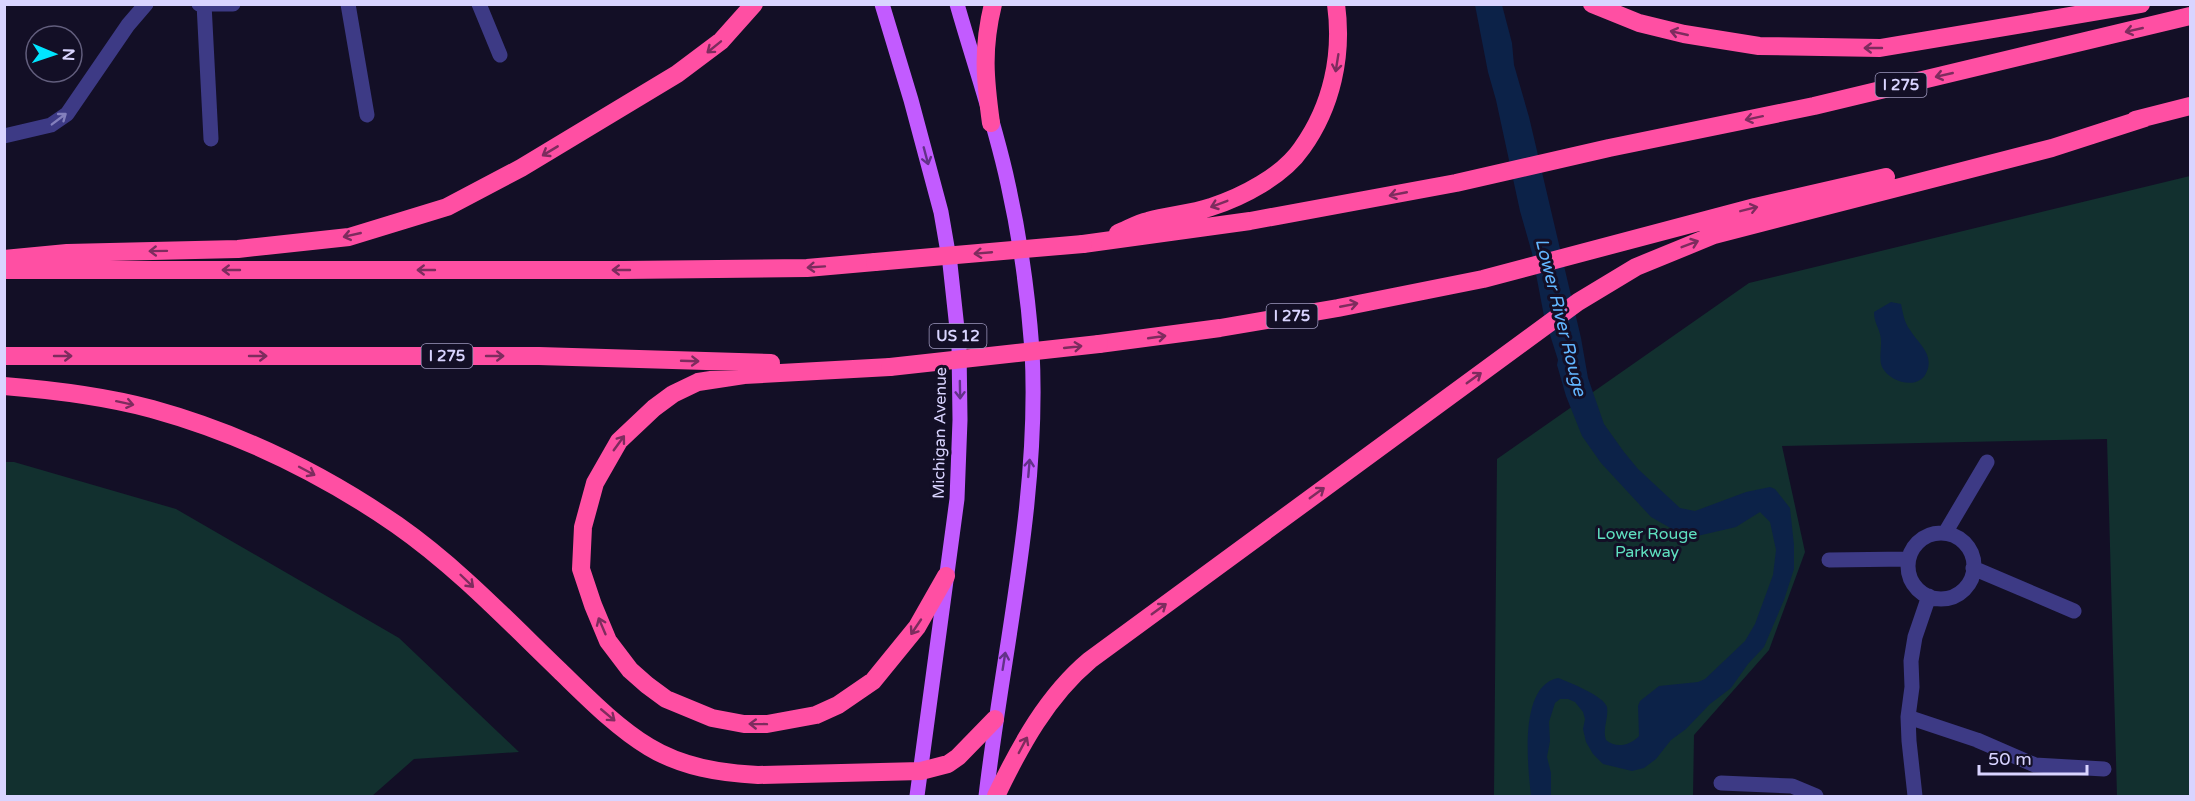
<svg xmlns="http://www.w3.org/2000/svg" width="2195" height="801" viewBox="0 0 2195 801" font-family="'Varela Round',sans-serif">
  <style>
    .green { fill: #12302f }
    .water { fill: #0c2248 }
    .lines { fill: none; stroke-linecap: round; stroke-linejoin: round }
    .street { stroke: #3d3a85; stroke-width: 15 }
    .primary { stroke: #c25bff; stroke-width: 15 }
    .highway { stroke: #ff4fa3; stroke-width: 18 }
    .highway-bridge { stroke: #ff4fa3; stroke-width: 18 }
    .oneway { stroke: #7d2c5e }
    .oneway2 { stroke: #837fbc }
    .oneway3 { stroke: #623188 }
    .labels { text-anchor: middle; stroke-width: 6; stroke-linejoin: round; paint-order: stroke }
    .shield { fill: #130f26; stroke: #9e99be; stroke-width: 1.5 }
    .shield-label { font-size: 15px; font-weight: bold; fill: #d9d4ff }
    .street-label { font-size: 16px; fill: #d9d4ff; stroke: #130f26 }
    .park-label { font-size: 16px; fill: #5fe0c0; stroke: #130f26 }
    .water-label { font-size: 18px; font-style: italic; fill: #62b6ff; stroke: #130f26 }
  </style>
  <rect width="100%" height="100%" fill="#130f26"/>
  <path class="green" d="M2190 176V796H2117L2107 439 1782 446 1805 552 1769 650 1694 735 1693 796H1494L1497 459 1749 283Z
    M4 462H14L176 509 399 638 519 752 414 759 372 796H5Z"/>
  <path class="water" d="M1475 5H1502L1512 43 1514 65 1529 117 1581 338 1588 378 1604 424 1624 452 1638 469 1680 508 1695 511 1746 492 1770 487 1775 489 1790 508 1794 545V569L1784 600 1764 647 1748 664 1731 688 1710 704 1686 729 1671 740 1656 759 1644 768 1632 771 1603 764 1593 754 1586 742 1583 729 1585 719 1583 712 1575 702 1568 699H1560L1555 703 1549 722 1550 741 1547 757 1551 773V796H1531C1528 767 1518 686 1558 678 1569 682 1604 696 1607 707 1609 718 1602 729 1606 740 1616 749 1631 745 1639 736L1638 706 1640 701 1659 686 1698 682 1705 679 1745 641 1755 624 1773 575 1776 550 1770 522 1760 512 1736 527 1693 537 1681 534 1651 517 1601 463 1582 436 1566 396 1557 365 1558 360 1544 316 1532 253 1520 211 1496 100 1488 72Z
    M1891 302 1901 304C1903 313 1904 322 1910 330 1918 343 1934 354 1927 371 1920 391 1890 383 1882 367 1878 357 1883 345 1880 334 1878 326 1874 322 1874 312Z"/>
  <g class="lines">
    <path class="street" d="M199 4H233
      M204 4 211 139
      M348 4 367 115
      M479 4 500 55
      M4 136 51 125 67 114 128 25 146 4
      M1945 533 1987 462
      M1908 566a33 33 0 1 1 66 0a33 33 0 1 1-66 0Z
      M1829 560 1908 559
      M1973 568 2074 611
      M1908 717 1977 740 2035 765 2104 769
      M1721 783 1792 786 1816 796
      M1915 796 1909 741 1908 717 1912 687 1911 661 1915 637 1929 596"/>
    <path class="primary" d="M882 4 911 100 941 212 950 264 959 347 960 420 957 499 917 796
      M957 4C974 64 995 123 1008 184 1020 238 1028 294 1032 350 1040 499 1003 649 986 796"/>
    <path class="highway" d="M1592 4 1639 23 1684 34 1759 46 1880 48 2141 4
      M2135 120 2190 106
      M991 123C985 79 982 49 993 4
      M1118 233C1128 229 1138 223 1148 221 1169 215 1191 214 1211 207 1242 197 1283 176 1302 148 1332 106 1343 55 1336 4
      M1083 244 1250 221 1456 183 1609 148 1814 106 2190 16
      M4 259 67 253 238 249 349 237 447 207 521 168 677 74 721 41 754 4
      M4 270H623L807 268 875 262
      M1099 344 1220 328 1338 308 1483 279 1755 207 1886 177
      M4 356H539L771 363
      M890 367 744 375 698 382 673 394 654 408 619 441 595 483 583 527 581 569 593 605 608 641 630 670 647 685 666 699 712 718 744 724H767L816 715 838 705 873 681 917 627 946 576
      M4 386C54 390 104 396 152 409 239 433 323 474 397 525 457 567 507 620 559 670 587 697 616 727 649 747 682 767 720 773 758 775L921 771 948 764 958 757 995 719
      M996 796C1020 746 1047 696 1090 660L1578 302 1636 267 1714 235 2052 148 2145 118"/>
    <path class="highway-bridge" d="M875 262 1083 244
      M890 367 1099 344"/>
  </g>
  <defs><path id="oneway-shaft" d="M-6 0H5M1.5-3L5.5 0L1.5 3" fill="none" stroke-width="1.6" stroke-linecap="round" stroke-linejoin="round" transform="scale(1.5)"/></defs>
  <g class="oneway">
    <use href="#oneway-shaft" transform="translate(2134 30) rotate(167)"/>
    <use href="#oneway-shaft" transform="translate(1679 33) rotate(-167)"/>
    <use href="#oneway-shaft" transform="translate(714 47) rotate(141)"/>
    <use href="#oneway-shaft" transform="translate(1873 48) rotate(180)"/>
    <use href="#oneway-shaft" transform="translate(1337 63) rotate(99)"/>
    <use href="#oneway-shaft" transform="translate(1944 75) rotate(167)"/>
    <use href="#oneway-shaft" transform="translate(1754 118) rotate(168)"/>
    <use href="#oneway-shaft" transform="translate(550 151) rotate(149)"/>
    <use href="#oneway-shaft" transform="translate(1398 194) rotate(169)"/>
    <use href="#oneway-shaft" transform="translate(1219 204) rotate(159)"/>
    <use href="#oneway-shaft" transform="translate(1749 209) rotate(-14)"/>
    <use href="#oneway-shaft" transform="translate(352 235) rotate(167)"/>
    <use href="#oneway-shaft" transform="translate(1690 244) rotate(-21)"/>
    <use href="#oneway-shaft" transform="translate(158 251) rotate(179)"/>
    <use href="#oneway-shaft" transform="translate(983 253) rotate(175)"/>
    <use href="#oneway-shaft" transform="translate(816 267) rotate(176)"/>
    <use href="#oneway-shaft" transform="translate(231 270) rotate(-180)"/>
    <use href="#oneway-shaft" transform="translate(426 270) rotate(-180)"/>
    <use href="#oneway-shaft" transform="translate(621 270) rotate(180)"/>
    <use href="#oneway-shaft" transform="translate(1349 305) rotate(-11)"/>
    <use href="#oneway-shaft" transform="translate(1157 337) rotate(-8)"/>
    <use href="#oneway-shaft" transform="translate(1073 347) rotate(-6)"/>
    <use href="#oneway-shaft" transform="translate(63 356)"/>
    <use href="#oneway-shaft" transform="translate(258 356)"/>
    <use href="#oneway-shaft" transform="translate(495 356)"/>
    <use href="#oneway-shaft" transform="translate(690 361) rotate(2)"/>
    <use href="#oneway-shaft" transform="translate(1474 378) rotate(-36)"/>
    <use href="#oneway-shaft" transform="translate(125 403) rotate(12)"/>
    <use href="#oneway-shaft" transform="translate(619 443) rotate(-54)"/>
    <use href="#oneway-shaft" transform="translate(307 471) rotate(28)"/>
    <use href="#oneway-shaft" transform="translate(1317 493) rotate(-36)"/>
    <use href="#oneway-shaft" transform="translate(467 581) rotate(44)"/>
    <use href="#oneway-shaft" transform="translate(1159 609) rotate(-36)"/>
    <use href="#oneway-shaft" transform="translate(602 626) rotate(-113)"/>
    <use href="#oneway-shaft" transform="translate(916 627) rotate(124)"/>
    <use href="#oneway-shaft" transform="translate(608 715) rotate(40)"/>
    <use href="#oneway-shaft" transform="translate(758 724) rotate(-179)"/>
    <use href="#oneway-shaft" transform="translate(1023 745) rotate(-62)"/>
  </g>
  <use class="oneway2" href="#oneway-shaft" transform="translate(59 119) rotate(-37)"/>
  <g class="oneway3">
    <use href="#oneway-shaft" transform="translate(926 156) rotate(75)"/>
    <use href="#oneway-shaft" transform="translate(960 390) rotate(89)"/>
    <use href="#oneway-shaft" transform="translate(1029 468) rotate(-85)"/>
    <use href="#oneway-shaft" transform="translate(1004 661) rotate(-81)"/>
  </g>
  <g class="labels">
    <g class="shield">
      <rect x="1875.5" y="73" width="51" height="24" rx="4.5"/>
      <rect x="1266.5" y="304" width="51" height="24" rx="4.5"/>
      <rect x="929.5" y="324" width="57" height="24" rx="4.5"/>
      <rect x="421.5" y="344" width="51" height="24" rx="4.5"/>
    </g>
    <g class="shield-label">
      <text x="1901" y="90">I 275</text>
      <text x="1292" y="321">I 275</text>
      <text x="958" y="341">US 12</text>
      <text x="447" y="361">I 275</text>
    </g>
    <g class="street-label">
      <text transform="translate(939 433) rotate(-89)" y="6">Michigan Avenue</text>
    </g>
    <g class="park-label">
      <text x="1647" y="539">Lower Rouge<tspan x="1647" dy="18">Parkway</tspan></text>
    </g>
    <g class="water-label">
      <text transform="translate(1561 317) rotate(76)" y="6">Lower River Rouge</text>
    </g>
  </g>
  <rect width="2195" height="801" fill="none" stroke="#d9d4ff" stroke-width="12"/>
  <g transform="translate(54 54) rotate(92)"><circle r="28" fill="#130f26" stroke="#625e7d" stroke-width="1.5"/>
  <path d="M0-4.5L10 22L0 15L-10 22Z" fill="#00e5ff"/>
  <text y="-9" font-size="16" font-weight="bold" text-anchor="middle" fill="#d9d4ff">N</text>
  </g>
  <path d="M1979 765v9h108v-9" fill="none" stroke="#d9d4ff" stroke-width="3"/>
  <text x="1988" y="765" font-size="18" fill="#d9d4ff" stroke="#130f26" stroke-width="4.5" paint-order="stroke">50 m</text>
</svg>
